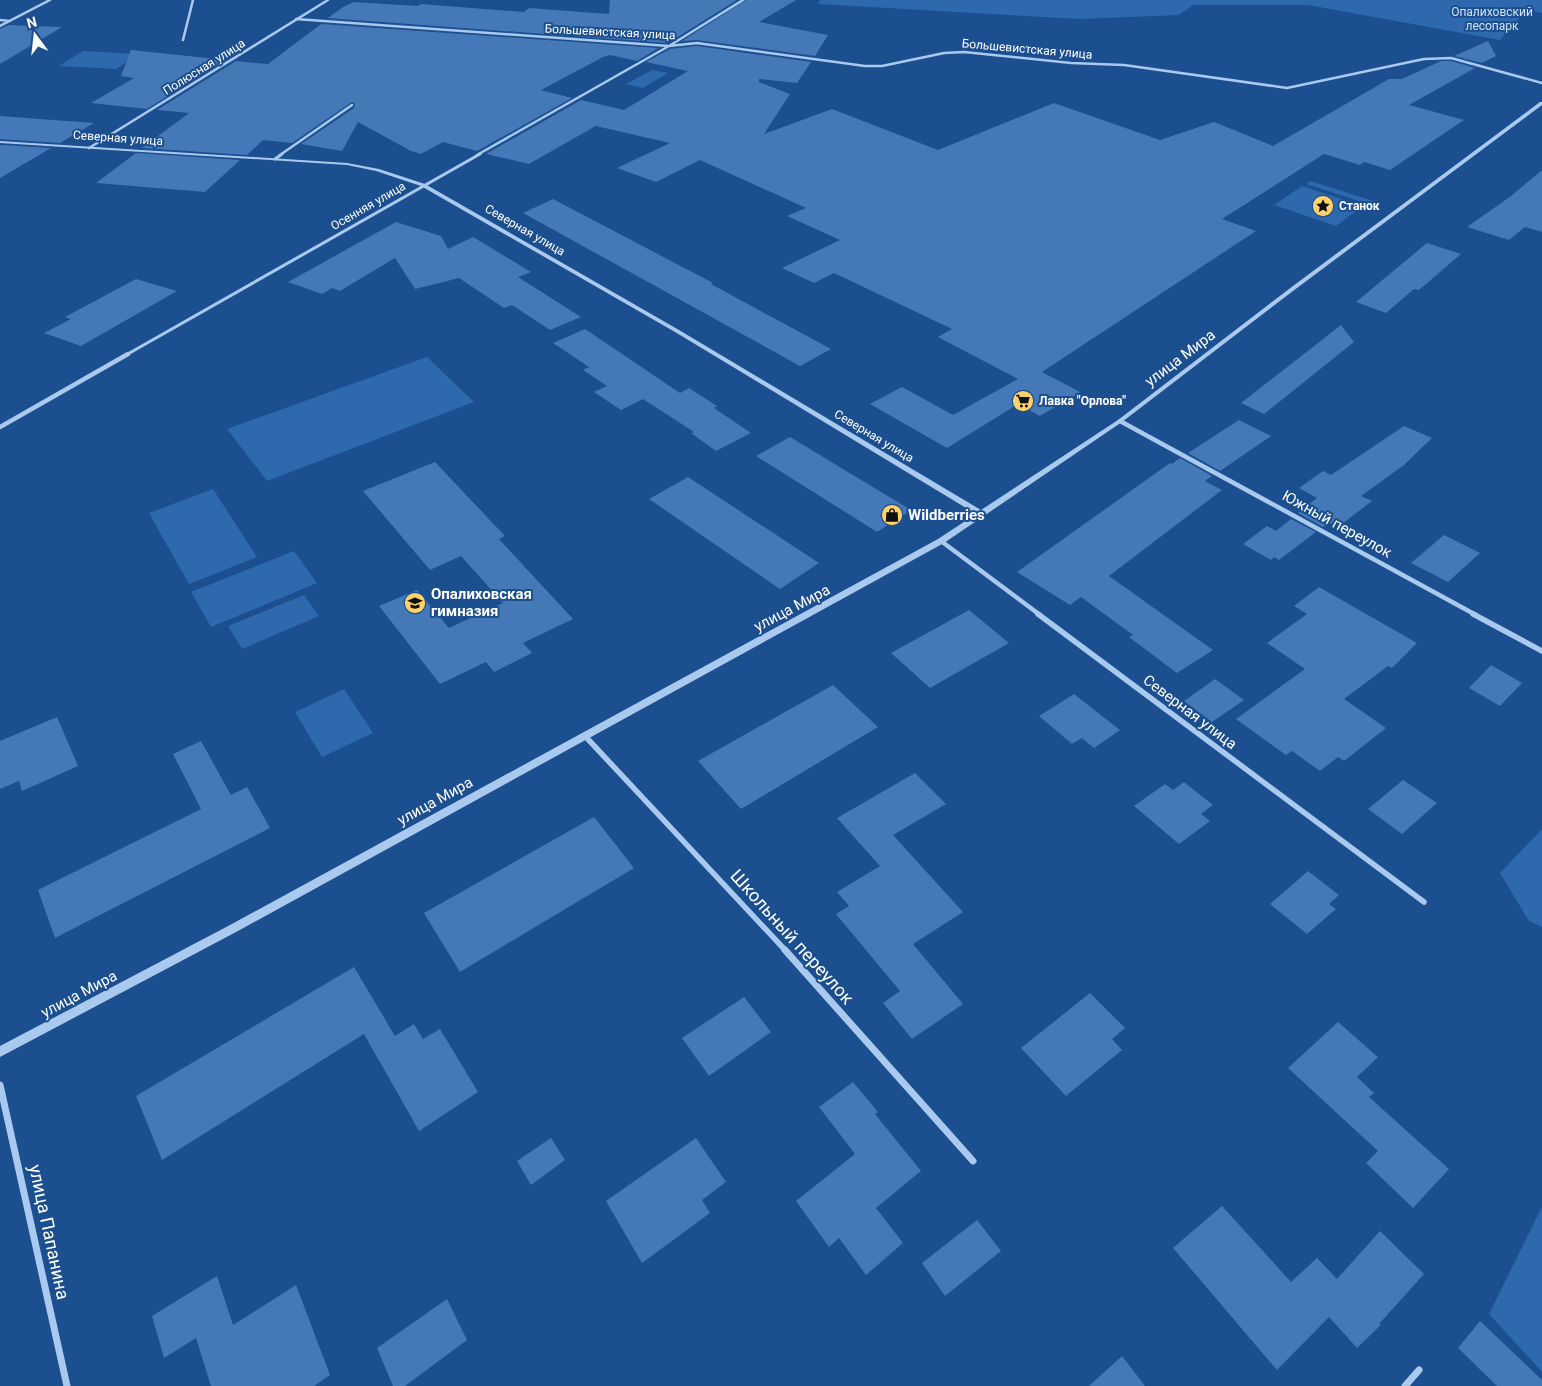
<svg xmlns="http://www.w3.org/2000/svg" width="1542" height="1386" viewBox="0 0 1542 1386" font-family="Roboto,sans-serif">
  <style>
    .green { fill: #2e69ad }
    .building { fill: #4478b7 }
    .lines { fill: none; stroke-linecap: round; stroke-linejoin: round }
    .minor-far4 { stroke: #a9c9ee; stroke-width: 2.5 }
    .minor-far3 { stroke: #a9c9ee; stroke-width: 3 }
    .minor-far2 { stroke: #a9c9ee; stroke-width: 4.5 }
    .minor-far1 { stroke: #a9c9ee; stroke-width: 5.5 }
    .minor { stroke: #a9c9ee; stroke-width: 7 }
    .tertiary { fill: #a9c9ee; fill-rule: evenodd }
    .labels { text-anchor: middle; stroke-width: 4; stroke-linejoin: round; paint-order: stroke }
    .far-park-label { font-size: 12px; fill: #cfe3fa; stroke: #1b4f8f }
    .far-street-label { font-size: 12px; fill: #fff; stroke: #1b4f8f }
    .far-poi-label { font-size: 12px; font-weight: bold; fill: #fff; stroke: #1b4f8f; text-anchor: start }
    .street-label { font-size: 15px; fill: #fff; stroke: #1b4f8f }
    .poi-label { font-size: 15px; font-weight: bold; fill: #fff; stroke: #1b4f8f; text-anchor: start }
    .near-street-label { font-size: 18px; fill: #fff; stroke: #1b4f8f }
  </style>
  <rect width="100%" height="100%" fill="#1b4f8f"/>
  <path class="green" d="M820 0H1542V13L1527 10 1500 40 1308 5H1193L1179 15 1079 19 818 4Z
    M83 51 139 54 116 69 59 66Z
    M652 70 668 73 643 88 626 84Z
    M1311 181 1373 201 1368 204 1306 184Z
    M1302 186 1363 206 1336 226 1274 205Z
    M427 357 474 402 267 481 227 429Z
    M213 489 257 557 189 584 149 513Z
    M294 551 317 583 211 627 191 592Z
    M304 595 319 616 242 649 228 626Z
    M344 689 373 733 322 757 295 712Z
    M1542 829V927L1529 921 1500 873Z
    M1542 1207V1372L1489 1314Z"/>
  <path class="building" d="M610 0H737L668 43 328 18 343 7 354 2 417 6 421 4 524 12 529 8 609 14Z
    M746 0H796L759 22 828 35 815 56 697 40 682 41Z
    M321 24 658 48 637 61 610 55 603 57 541 90 572 98 477 151 443 142 421 154 411 151 358 122 342 151 301 144 354 108 355 104 352 102 292 143 263 140 247 155 142 148 189 113 157 110 236 61 268 64Z
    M9 25 62 27 0 64V29Z
    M1488 41 1496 56 1482 63 1454 56Z
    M697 46 811 62 797 83 759 79V82L790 94 764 134 832 109 938 150 1054 103 1160 140 1214 122 1273 146 1389 79H1402L1441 61H1451L1475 68 1409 105 1464 120 1390 170 1364 162 1360 165 1324 154 1222 219 1256 231 1042 372 1080 392 1040 416 1018 404 947 448 870 404 902 387 953 415 1018 379 938 337 952 329 834 273 814 283 782 268 840 240 787 216 806 208 700 160 656 182 617 168 670 143 596 126 622 111 529 164 486 154 581 100 624 110 688 71 646 62 670 49Z
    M131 50 226 60 147 109 91 103 134 78 121 76Z
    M0 116 94 123 60 143 0 139Z
    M0 145 51 148 0 178Z
    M136 153 240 160 205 192 96 183Z
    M1542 170V232L1525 227 1509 240 1467 227 1511 196Z
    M553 199 713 283 711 284 831 349 800 366 523 213Z
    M396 222 441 236 448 249 473 237 531 272 518 277 581 317 550 330 512 305 504 308 459 278 415 289 395 258 340 291 332 288 322 294 288 282Z
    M1427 243 1461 254 1419 290 1414 289 1386 313 1356 302Z
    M136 279 177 291 81 346 44 333 71 319 65 317Z
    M1341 325 1354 342 1264 414 1241 403Z
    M585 329 680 393 689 388 717 406 714 408 751 433 716 451 691 433 694 432 643 399 621 410 594 392 607 386 583 370 589 367 553 343Z
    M1239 420 1271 436 1220 471 1188 453Z
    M1404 426 1432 438 1404 465 1361 496 1372 501 1338 527 1329 523 1323 527 1298 513 1317 498 1299 488 1323 471 1331 475Z
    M790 437 911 510 877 532 756 456Z
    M1180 458 1212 476 1205 481 1222 490 1109 576 1213 650 1177 673 1129 637 1133 635 1081 597 1070 605 1017 572 1170 463 1172 464Z
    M435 462 505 536 499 539 573 619 523 643 532 653 494 672 486 662 440 684 379 606 417 590 449 628 503 603 461 556 430 570 363 491Z
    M688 477 819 563 780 589 649 499Z
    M1291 519 1316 532 1279 560 1274 557 1271 560 1243 544 1267 526 1276 531Z
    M1444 535 1480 553 1448 582 1411 563Z
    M1319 587 1417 643 1392 668 1388 666 1344 699 1386 728 1344 761 1338 757 1320 771 1292 751 1286 755 1236 719 1305 669 1267 643 1307 614 1294 606Z
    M969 610 1009 643 930 688 891 653Z
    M1491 665 1522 683 1500 706 1469 688Z
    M1215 679 1244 700 1212 722 1184 701Z
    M833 685 878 727 741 809 698 761Z
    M1074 694 1120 730 1094 748 1082 738 1072 744 1039 716Z
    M57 717 78 766 22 791 19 781 0 789V741Z
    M201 741 231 795 247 787 270 828 55 938 38 890 201 809 173 754Z
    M915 773 946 804 893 835 963 912 913 944 963 1004 912 1039 883 1003 900 991 836 914 849 906 837 892 880 866 837 818Z
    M1403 780 1437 803 1402 834 1368 809Z
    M1184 782 1213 805 1201 814 1210 821 1179 844 1134 806 1165 784 1173 790Z
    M594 817 634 868 460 972 424 913Z
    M1308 871 1339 895 1329 904 1336 909 1307 934 1270 904Z
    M354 967 395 1036 414 1024 423 1039 440 1029 478 1092 419 1131 364 1034 162 1160 136 1096Z
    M1090 993 1125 1028 1112 1039 1122 1050 1066 1096 1021 1048Z
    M744 997 771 1032 709 1076 682 1038Z
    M1338 1022 1378 1057 1357 1077 1374 1093 1369 1097 1449 1169 1413 1208 1366 1163 1378 1151 1288 1068Z
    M853 1082 878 1112 875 1114 921 1171 876 1208 903 1243 866 1275 839 1238 829 1247 796 1201 855 1154 819 1107Z
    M551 1138 565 1160 531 1185 517 1161Z
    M696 1138 726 1182 702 1200 710 1213 642 1263 606 1201Z
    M1222 1206 1291 1282 1317 1258 1337 1279 1380 1231 1424 1274 1379 1324 1381 1325 1357 1348 1329 1317 1277 1370 1173 1248Z
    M977 1220 1001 1251 945 1296 922 1263Z
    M217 1276 233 1325 296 1285 330 1375 314 1386H211L196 1338 164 1358 152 1316Z
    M447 1299 467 1340 405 1386H393L377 1348Z
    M1480 1321 1542 1380V1386H1497L1458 1348Z
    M1122 1356 1145 1386H1089Z"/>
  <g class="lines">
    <path class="minor-far4" d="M296 19 669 46 697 43 865 66H882L944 53 964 52 1071 63 1124 65 1287 88 1424 59 1451 58 1542 83
      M0 20 10 21
      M0 26 50 0
      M183 40 193 0
      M89 148 328 0
      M280 155 352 105
      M477 155 669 46 743 0"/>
    <path class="minor-far3" d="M275 159 282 154
      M126 355 480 154"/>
    <path class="minor-far2" d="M1120 421 1476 615
      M0 427 128 354
      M941 541 1040 615"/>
    <path class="minor-far1" d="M1038 614 1424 902
      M1473 614 1542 651
      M585 736 786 951"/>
    <path class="minor" d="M785 950 973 1161
      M0 1085 67 1386
      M1405 1386 1419 1370"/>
    <path class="tertiary" d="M1540 102H1542V105L1293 291 1122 422 944 543 238 931 0 1057V1046L230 925 938 539 976 514 675 332 421 186 376 171 347 165 0 143V141L347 163 379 169 425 184 679 330 981 510 1118 420 1289 289Z"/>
  </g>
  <defs>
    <g id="sight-disc" transform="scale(1.125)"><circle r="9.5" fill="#ffd166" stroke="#1b4f8f"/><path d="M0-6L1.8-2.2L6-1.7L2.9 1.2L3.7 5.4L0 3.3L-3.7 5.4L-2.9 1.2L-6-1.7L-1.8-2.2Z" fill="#111"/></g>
    <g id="supermarket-disc" transform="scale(1.125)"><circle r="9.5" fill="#ffd166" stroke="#1b4f8f"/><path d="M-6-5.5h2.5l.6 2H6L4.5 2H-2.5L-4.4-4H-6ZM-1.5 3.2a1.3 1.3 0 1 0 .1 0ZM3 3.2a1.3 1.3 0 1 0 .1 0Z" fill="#111"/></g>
    <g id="shop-disc" transform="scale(1.125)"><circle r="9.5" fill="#ffd166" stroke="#1b4f8f"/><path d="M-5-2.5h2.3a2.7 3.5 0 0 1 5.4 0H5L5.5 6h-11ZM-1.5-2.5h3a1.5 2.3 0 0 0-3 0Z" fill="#111"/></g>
    <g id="school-disc" transform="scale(1.125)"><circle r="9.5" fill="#ffd166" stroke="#1b4f8f"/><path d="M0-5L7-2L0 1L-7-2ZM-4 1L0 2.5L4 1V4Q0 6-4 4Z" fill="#111"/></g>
  </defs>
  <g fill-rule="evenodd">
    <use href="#sight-disc" x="1323" y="206"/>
    <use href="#supermarket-disc" x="1023" y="401"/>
    <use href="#shop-disc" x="892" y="515"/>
    <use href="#school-disc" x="415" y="603"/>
  </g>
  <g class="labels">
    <g class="far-park-label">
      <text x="1492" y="16">Опалиховский<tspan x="1492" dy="14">лесопарк</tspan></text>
    </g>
    <g class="far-street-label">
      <text transform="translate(610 32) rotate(3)" y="4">Большевистская улица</text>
      <text transform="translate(1027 49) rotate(5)" y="4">Большевистская улица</text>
      <text transform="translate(204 67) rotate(-32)" y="4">Полюсная улица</text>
      <text transform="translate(118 138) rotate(4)" y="4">Северная улица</text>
      <text transform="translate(368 206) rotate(-30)" y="4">Осенняя улица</text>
      <text transform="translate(525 230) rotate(30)" y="4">Северная улица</text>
      <text transform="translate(874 436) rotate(31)" y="4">Северная улица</text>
    </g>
    <g class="far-poi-label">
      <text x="1339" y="210">Станок</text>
      <text x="1039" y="405">Лавка "Орлова"</text>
    </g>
    <g class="street-label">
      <text transform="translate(1180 358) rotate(-37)" y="5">улица Мира</text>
      <text transform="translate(1337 524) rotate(29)" y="5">Южный переулок</text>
      <text transform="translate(792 608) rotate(-28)" y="5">улица Мира</text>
      <text transform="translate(1190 712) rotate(37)" y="5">Северная улица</text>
      <text transform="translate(435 801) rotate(-29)" y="5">улица Мира</text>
      <text transform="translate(79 994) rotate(-28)" y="5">улица Мира</text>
    </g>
    <g class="poi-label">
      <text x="908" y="520">Wildberries</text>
      <text x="431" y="599">Опалиховская<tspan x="431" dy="17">гимназия</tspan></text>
    </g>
    <g class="near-street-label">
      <text transform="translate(792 937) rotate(48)" y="6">Школьный переулок</text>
      <text transform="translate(49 1232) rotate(78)" y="6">улица Папанина</text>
    </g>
  </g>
  <g transform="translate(35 35) rotate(345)" stroke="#1b4f8f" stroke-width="4" paint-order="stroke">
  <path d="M0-4L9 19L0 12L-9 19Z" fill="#ffffff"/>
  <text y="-8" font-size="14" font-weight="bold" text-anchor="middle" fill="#ffffff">N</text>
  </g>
</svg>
